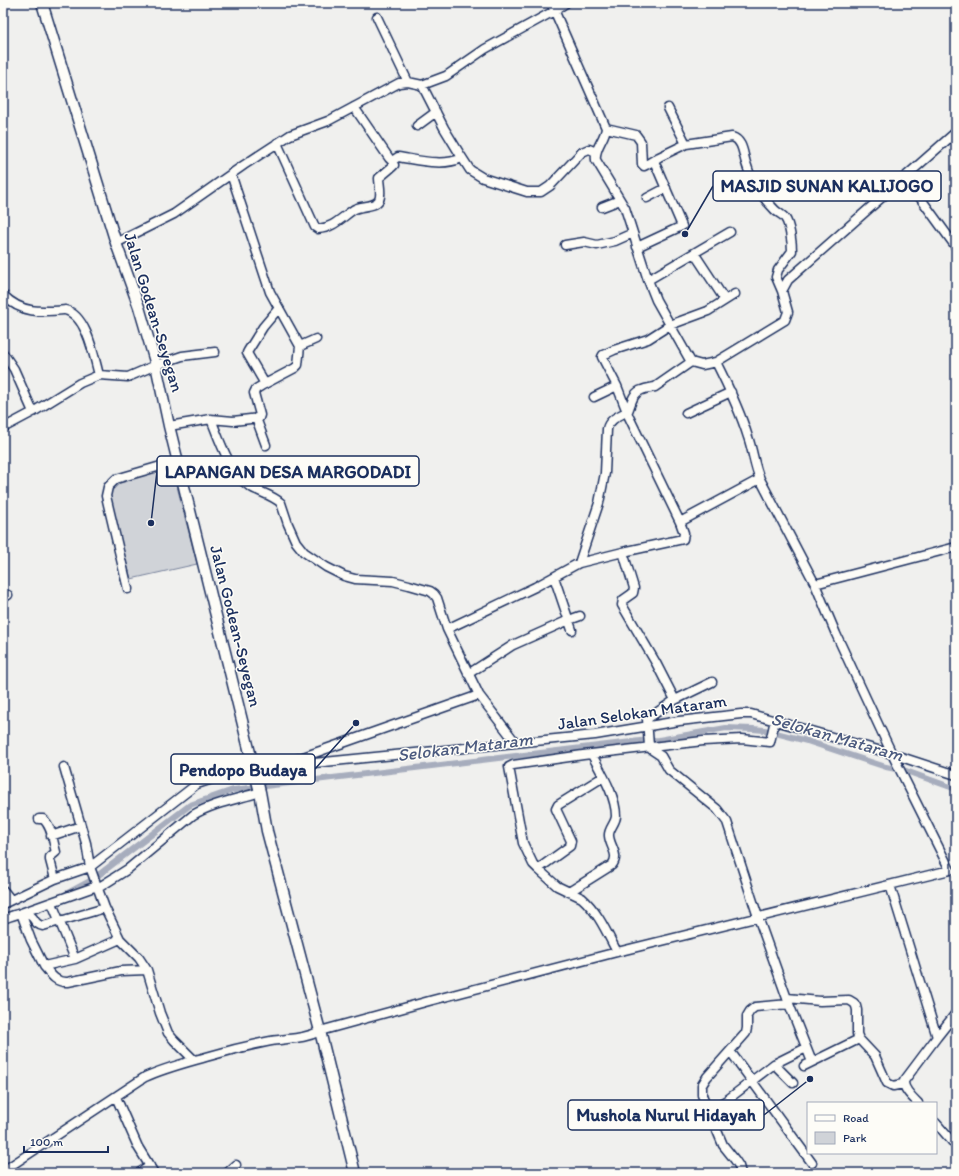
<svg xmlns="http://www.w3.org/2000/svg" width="959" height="1176" viewBox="0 0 959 1176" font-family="Itim,sans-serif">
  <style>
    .green { fill: #d0d3d8; stroke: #76819b }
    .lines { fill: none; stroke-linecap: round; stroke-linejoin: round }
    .canal { stroke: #a7adbd; stroke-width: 6 }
    .minor-casing { stroke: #1b2f5e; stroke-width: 11 }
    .major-casing { stroke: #1b2f5e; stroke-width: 13 }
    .minor { stroke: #fdfcf7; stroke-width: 8 }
    .major { stroke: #fdfcf7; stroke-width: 10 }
    .labels { text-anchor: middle; stroke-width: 3; stroke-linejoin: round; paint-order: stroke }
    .street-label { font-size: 17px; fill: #1b2f5e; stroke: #fdfcf7 }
    .water-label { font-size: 18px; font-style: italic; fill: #4c5b7f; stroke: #fdfcf7 }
    .leader { fill: none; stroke: #1b2f5e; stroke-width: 1.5 }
    .callout-dot { fill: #1b2f5e; stroke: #fdfcf7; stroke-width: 1.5 }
    .callout { fill: #fdfcf7; stroke: #1b2f5e; stroke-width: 1.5 }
    .callout-label { font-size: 18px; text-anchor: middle; font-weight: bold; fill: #1b2f5e }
  </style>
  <rect width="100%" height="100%" fill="#f0f0ee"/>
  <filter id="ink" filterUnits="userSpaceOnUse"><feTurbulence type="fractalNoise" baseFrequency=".025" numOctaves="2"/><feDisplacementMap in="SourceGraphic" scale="8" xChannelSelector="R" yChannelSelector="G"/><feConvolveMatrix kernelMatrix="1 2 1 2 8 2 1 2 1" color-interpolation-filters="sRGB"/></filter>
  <g filter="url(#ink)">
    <path class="green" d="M171 463 197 564 131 579 104 482Z"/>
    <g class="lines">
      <path class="canal" d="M66 894 92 880 190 805 233 790 640 741 659 740 726 728 753 729 764 730 807 741 886 767 906 771 956 789"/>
      <g class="minor-casing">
        <path id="minor" d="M377 17 408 82
          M422 85 444 128 461 156 470 170 483 178 527 192H541L550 186 582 152 589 149 596 152
          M668 108 686 144
          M417 126 436 112
          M606 128 636 135 641 142 642 164 644 166 646 165 659 157 686 144 732 137C743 140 743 154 746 163 751 182 762 197 775 210 778 213 783 215 785 218 790 225 792 243 792 251L778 270 776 277 782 291
          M277 143 315 227 318 229C333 228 341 218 353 210 360 205 374 208 379 200 382 194 379 184 379 178L392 167 394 165 392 161 389 158 354 107
          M392 161 398 157C418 160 443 167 462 158
          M905 177 956 247
          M647 198 666 188
          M602 207 620 200
          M116 243 174 214 244 165 290 135 328 121 399 83 408 82 422 85 446 76 485 49 554 11 566 3
          M565 245 584 242 597 245 615 241 633 233
          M637 247 682 226 654 161
          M694 253 725 300
          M648 280 730 232
          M3 295C22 314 41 312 65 310 87 315 94 357 99 375
          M300 346 316 339
          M3 353 14 369 33 412
          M716 362 785 320 788 312 782 291 788 280 956 132
          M265 384 247 353 248 351 263 327 279 308
          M617 386 602 357 603 355 614 350 648 339 670 325 708 311 735 294
          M594 397 617 386 629 417 680 522
          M686 413 731 392
          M256 418 266 445
          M211 419C219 439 230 473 249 486 259 492 272 495 281 503L288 524 296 542 304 552 326 567 344 576 355 579 393 581 409 585 430 591 434 594 437 598 447 629
          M169 426 211 419 233 421 259 418 260 415 254 393 256 389 261 386 295 368 298 365 300 346 270 292 231 174
          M3 428 33 412 80 383 99 375 128 377 156 365 182 356 215 352
          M241 479 286 463
          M623 552 683 539 684 533 680 522 760 479
          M579 563 599 503 605 473 607 429C609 419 619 416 628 411 631 404 633 392 642 390 646 388 650 388 655 387L691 362
          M554 577 572 630
          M815 584 956 547
          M128 589 106 496 108 487 116 479 178 461
          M3 598 8 595
          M468 674 513 645 569 620 580 616
          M675 700 712 682
          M516 743 479 695 447 629 535 587 579 563 623 552 634 588 633 593 623 600 622 605 656 663 675 700 647 719 649 746 652 750 661 756 669 770 717 809 727 822 758 917 789 1004 812 1062
          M289 762 479 695
          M64 767 86 843 90 867 105 908 120 939 139 958 147 970 160 1013 168 1033 174 1040 194 1060
          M39 819H43C52 826 53 842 56 852L50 857V860L55 879
          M51 836 81 826
          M538 869 570 846 571 841 556 809 558 805 603 777
          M890 885 937 1037 956 1013
          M98 888 128 869 193 815C213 803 238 799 260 792
          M3 890 11 900
          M569 892 612 865C620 855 610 847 609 836 608 829 616 823 616 816 616 796 601 772 592 755
          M52 903 75 959
          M3 904 55 879 90 867 197 784 225 775 254 769 595 735 679 721 741 714H751L892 754 956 775
          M3 919C13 916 25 908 33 918 36 923 38 925 43 926L105 908
          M120 939 75 959 44 966C51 975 56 983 68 982L121 971 147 970
          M617 952C607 933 598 912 582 898L557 886 538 869 533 864 523 843 509 767 513 765 583 755 703 741 742 739 770 742 775 720
          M44 966 31 940 21 913 97 886
          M787 998 820 1001 849 1000 854 1003 856 1006 857 1010V1034L859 1039 875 1056 887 1083 893 1086 903 1084
          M730 1051 812 1163
          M774 1064 806 1048
          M804 1066 859 1039
          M116 1097 138 1147 154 1173
          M918 1103C912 1097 903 1089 904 1081L937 1037
          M708 1112 727 1100 774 1064 793 1083
          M936 1123 956 1146
          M3 1171 145 1077C165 1068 185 1063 206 1057 226 1051 246 1046 266 1042 285 1038 303 1040 320 1031L429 1001 617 952 950 870 892 754 836 634 815 584 760 479C754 465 753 451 748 437 740 411 728 386 716 362L702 365 691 362 656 300 648 280 625 208 596 160C594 148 605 139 606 128L551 3
          M139 1173 150 1166
          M227 1173 236 1165
          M741 1173 739 1166 735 1160 723 1145 702 1095V1085L707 1077 746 1033 747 1028V1016L750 1011 755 1007 789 1004"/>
      </g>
      <g class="major-casing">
        <path id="major" d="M42 3 116 243 139 307 156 365 169 426 254 769 260 792 267 831 320 1031 355 1173"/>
      </g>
      <use href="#minor" class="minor"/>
      <use href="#major" class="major"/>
    </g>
  </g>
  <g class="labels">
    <g class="street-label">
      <text transform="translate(154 312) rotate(73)" y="6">Jalan Godean-Seyegan</text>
      <text transform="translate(236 626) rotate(76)" y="6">Jalan Godean-Seyegan</text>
      <text transform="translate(642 712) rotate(-8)" y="6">Jalan Selokan Mataram</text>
    </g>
    <g class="water-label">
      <text transform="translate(837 737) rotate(16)" y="6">Selokan Mataram</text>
      <text transform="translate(465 747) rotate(-7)" y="6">Selokan Mataram</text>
    </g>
  </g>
  <path class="leader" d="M685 234L713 186M151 523L157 471M356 723L315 769M810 1079L764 1115"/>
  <g class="callout-dot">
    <circle cx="685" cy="234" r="4"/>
    <circle cx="151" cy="523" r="4"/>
    <circle cx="356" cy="723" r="4"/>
    <circle cx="810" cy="1079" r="4"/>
  </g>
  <g class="callout">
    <rect x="713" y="171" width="228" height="30" rx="4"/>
    <rect x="157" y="456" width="262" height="30" rx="4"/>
    <rect x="171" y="754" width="144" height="30" rx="4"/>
    <rect x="568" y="1100" width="196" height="30" rx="4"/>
  </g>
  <g class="callout-label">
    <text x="827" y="192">MASJID SUNAN KALIJOGO</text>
    <text x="288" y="478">LAPANGAN DESA MARGODADI</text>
    <text x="243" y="776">Pendopo Budaya</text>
    <text x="666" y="1121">Mushola Nurul Hidayah</text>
  </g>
  <rect width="959" height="1176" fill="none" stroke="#fdfcf7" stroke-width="16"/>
  <rect x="8" y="8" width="943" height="1160" fill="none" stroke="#1b2f5e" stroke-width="1.5" filter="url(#ink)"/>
  <rect x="807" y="1102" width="130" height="52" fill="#fdfcf7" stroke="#a3aaba"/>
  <rect x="815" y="1115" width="20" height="6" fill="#fdfcf7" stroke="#a3aaba"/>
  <text x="843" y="1122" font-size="12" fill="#1b2f5e">Road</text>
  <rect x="815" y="1132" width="20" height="12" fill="#d0d3d8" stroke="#a3aaba"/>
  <text x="843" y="1142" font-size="12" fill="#1b2f5e">Park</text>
  <path d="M24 1146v6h84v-6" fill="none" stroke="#1b2f5e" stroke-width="2"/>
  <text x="30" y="1146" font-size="12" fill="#1b2f5e" stroke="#fdfcf7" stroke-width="3" paint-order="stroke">100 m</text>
</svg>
